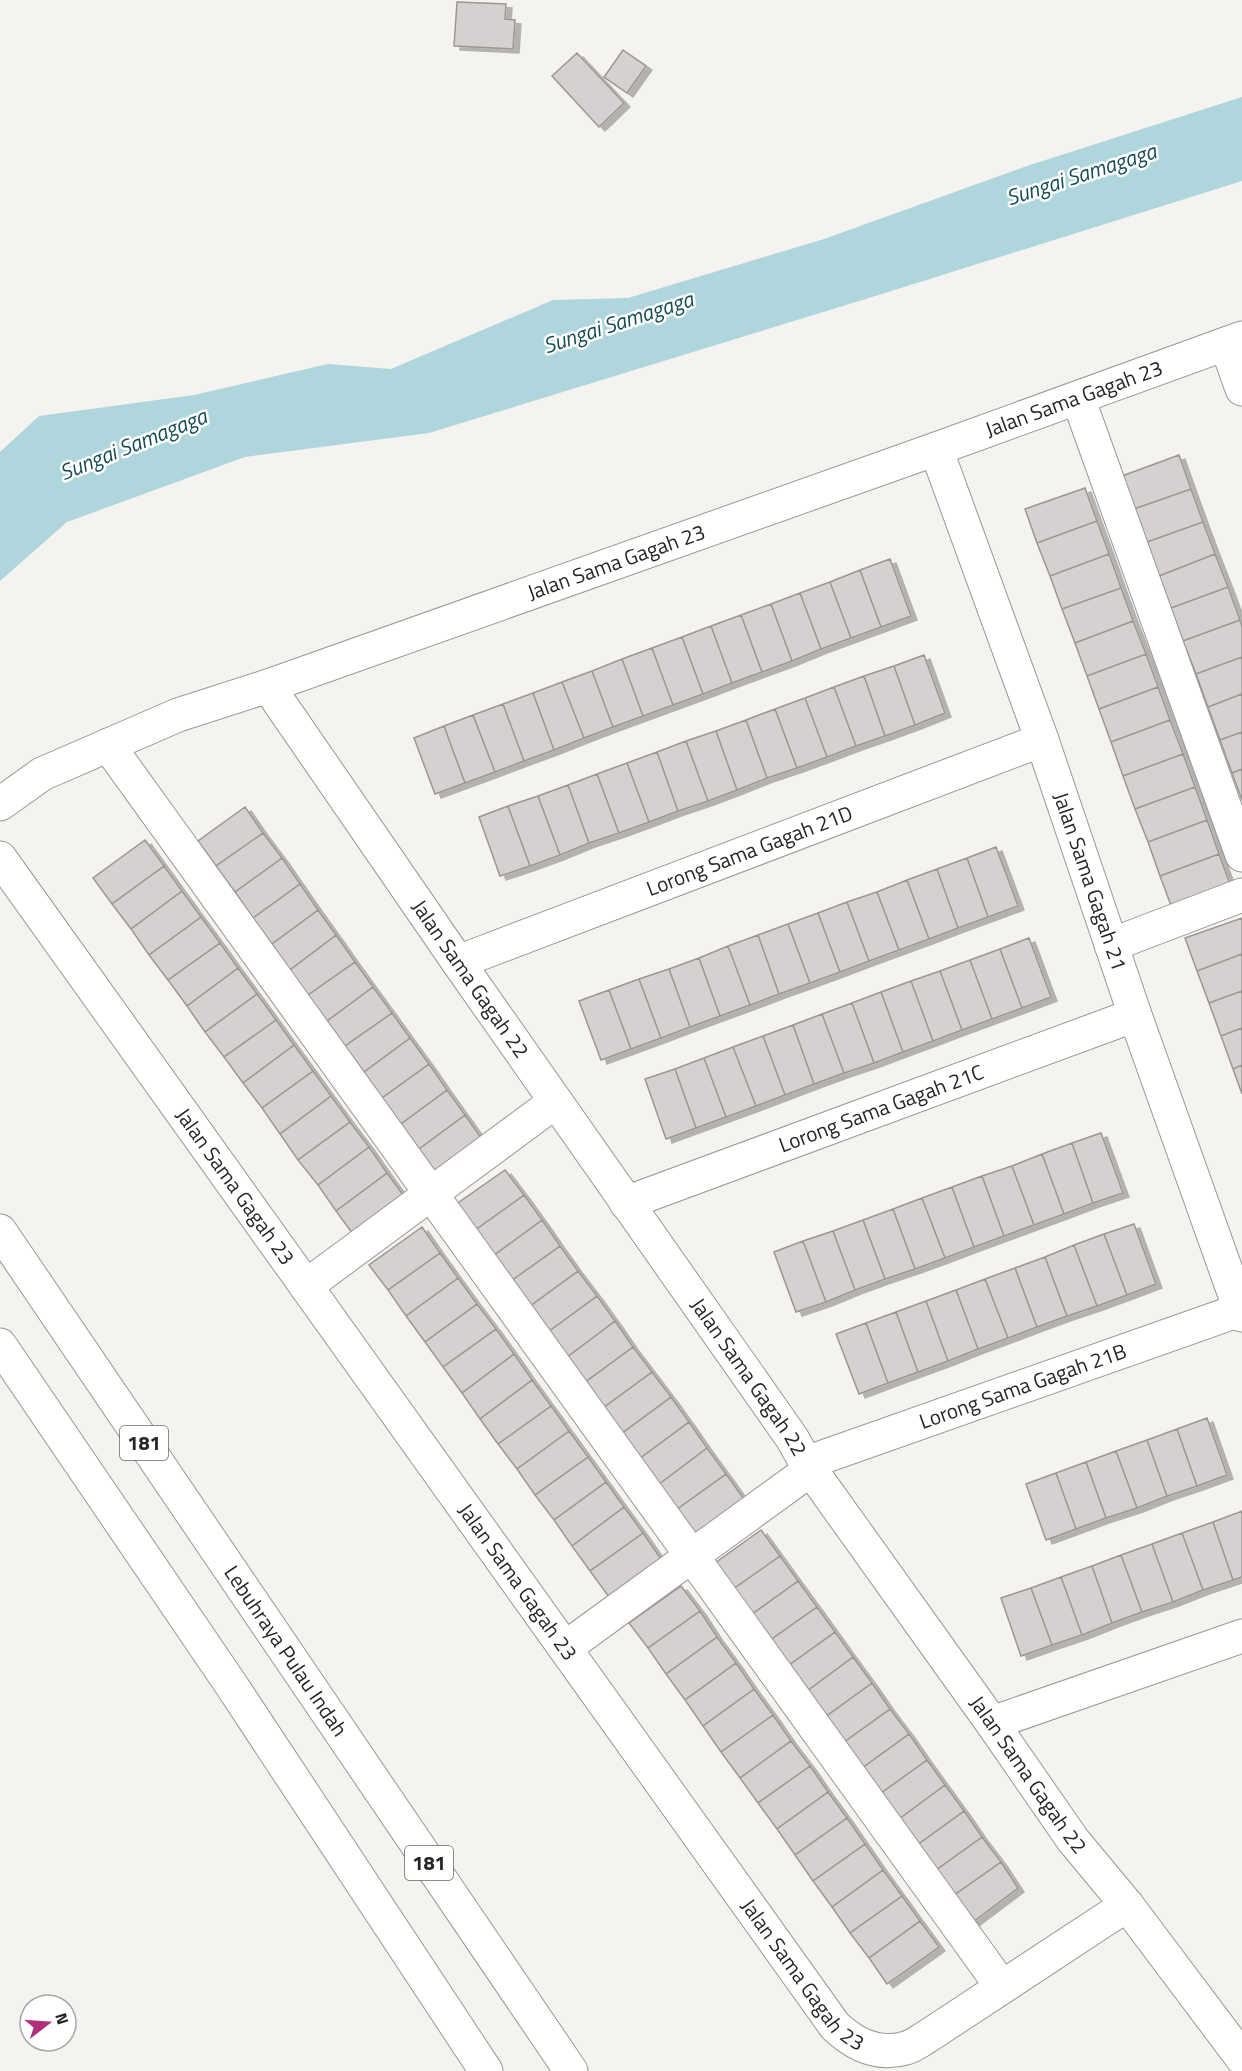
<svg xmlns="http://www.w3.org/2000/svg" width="1242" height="2071" viewBox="0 0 1242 2071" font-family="'Titillium Web',sans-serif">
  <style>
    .water { fill: #afd6dc }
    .building { fill: #d5d1d0; stroke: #9a9795; stroke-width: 1.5; filter: url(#shadow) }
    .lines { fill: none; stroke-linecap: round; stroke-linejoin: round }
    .minor-casing { stroke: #999895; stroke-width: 35 }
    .major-casing { stroke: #999895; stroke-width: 35 }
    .minor { stroke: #fff; stroke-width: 33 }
    .major { stroke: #fff; stroke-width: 33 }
    .labels { text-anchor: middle; stroke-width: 5; stroke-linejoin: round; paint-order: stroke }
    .shield { fill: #fff; stroke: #676766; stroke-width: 1.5 }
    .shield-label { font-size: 20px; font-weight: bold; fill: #262625 }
    .street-label { font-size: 21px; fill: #262625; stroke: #fff }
    .water-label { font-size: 22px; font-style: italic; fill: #154d54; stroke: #fff }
  </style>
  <defs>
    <filter id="shadow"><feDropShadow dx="6" dy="4" stdDeviation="0" flood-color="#0004"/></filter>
  </defs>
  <rect width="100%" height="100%" fill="#f4f3f0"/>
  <path class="water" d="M1242 97V181L869 298 429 433 245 457 67 522 0 581V452L39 416 194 395 328 364 391 369 553 300 628 298 824 239 1027 166Z"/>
  <path class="building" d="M457 2 506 4 505 19 515 20 513 49 454 46Z
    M623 50 646 66 627 93 604 77Z
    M577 53 624 103 599 127 552 76Z
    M1179 455 1191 489 1134 509 1122 476Z
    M1085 488 1097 521 1037 543 1025 509Z
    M1191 489 1203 522 1147 542 1134 509Z
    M1097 521 1109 554 1050 576 1037 543Z
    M1203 522 1215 554 1159 576 1147 542Z
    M1109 554 1121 588 1062 609 1050 576Z
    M1215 554 1228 587 1171 608 1159 576Z
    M890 559 911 616 881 627 860 570Z
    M860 570 881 627 851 638 830 582Z
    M830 582 851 638 821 649 800 593Z
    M1228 587 1240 620 1183 641 1171 608Z
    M1121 588 1133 621 1075 643 1062 609Z
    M800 593 821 649 792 661 771 604Z
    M771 604 792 661 762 672 741 615Z
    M741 615 762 672 732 683 711 626Z
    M1240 620 1242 627V657L1196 674 1183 641Z
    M1133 621 1146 654 1087 676 1075 643Z
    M711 626 732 683 703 694 682 637Z
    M682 637 703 694 673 705 652 648Z
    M652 648 673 705 643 716 622 659Z
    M1146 654 1158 687 1099 709 1087 676Z
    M924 655 945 713 915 725 894 666Z
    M1242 657V694L1208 707 1196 674Z
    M622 659 643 716 613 727 592 671Z
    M894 666 915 725 885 736 864 676Z
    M592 671 613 727 584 738 562 682Z
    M864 676 885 736 856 746 834 687Z
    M562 682 584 738 554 750 533 693Z
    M834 687 856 746 827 757 805 698Z
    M1158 687 1170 720 1111 742 1099 709Z
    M533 693 554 750 524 761 503 704Z
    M1242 694V732L1220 740 1208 707Z
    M805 698 827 757 797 768 775 709Z
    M503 704 524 761 495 772 473 715Z
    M775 709 797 768 767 778 746 720Z
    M473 715 495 772 465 783 444 726Z
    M746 720 767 778 737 790 716 731Z
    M1170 720 1183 754 1123 776 1111 742Z
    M444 726 465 783 435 794 414 738Z
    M716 731 737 790 708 801 686 741Z
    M1242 732V769L1232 773 1220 740Z
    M686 741 708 801 678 811 657 752Z
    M657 752 678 811 649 822 627 763Z
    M1183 754 1195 787 1135 809 1123 776Z
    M627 763 649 822 619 833 597 774Z
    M1242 769V800L1232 773Z
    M597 774 619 833 589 843 568 785Z
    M568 785 589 843 560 855 538 796Z
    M1195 787 1207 820 1148 842 1135 809Z
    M538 796 560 855 530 866 508 806Z
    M508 806 530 866 500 876 479 817Z
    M245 807 263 833 216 866 198 841Z
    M1207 820 1219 854 1160 876 1148 842Z
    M263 833 282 858 235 892 216 866Z
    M145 840 164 866 112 904 93 878Z
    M996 847 1018 906 988 917 967 858Z
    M1219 854 1231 887 1172 908 1160 876Z
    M282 858 300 884 253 918 235 892Z
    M967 858 988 917 958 928 937 869Z
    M164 866 182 891 131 929 112 904Z
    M937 869 958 928 929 939 907 880Z
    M907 880 929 939 899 950 877 892Z
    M300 884 318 910 272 944 253 918Z
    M182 891 201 917 149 955 131 929Z
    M877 892 899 950 869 961 847 902Z
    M847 902 869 961 840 972 818 913Z
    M318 910 336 935 290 970 272 944Z
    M818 913 840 972 810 983 788 924Z
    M201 917 220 943 168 980 149 955Z
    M1242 918V954L1197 971 1185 938Z
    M788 924 810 983 779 994 758 935Z
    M336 935 355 962 308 995 290 970Z
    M758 935 779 994 750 1005 728 946Z
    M1029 938 1051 997 1022 1008 1000 949Z
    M220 943 238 968 187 1006 168 980Z
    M728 946 750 1005 720 1016 699 958Z
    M1000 949 1022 1008 992 1019 970 960Z
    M1242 954V991L1209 1003 1197 971Z
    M699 958 720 1016 690 1027 669 969Z
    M970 960 992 1019 962 1030 940 971Z
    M355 962 373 987 327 1021 308 995Z
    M238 968 257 994 205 1032 187 1006Z
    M669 969 690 1027 661 1038 639 979Z
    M940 971 962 1030 933 1041 911 981Z
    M639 979 661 1038 631 1049 609 990Z
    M911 981 933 1041 903 1052 881 992Z
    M373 987 392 1013 345 1046 327 1021Z
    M609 990 631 1049 601 1060 579 1001Z
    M1242 991V1028L1221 1036 1209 1003Z
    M881 992 903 1052 874 1063 852 1003Z
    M257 994 276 1020 224 1057 205 1032Z
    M852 1003 874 1063 844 1073 822 1014Z
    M392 1013 410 1038 364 1072 345 1046Z
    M822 1014 844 1073 814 1084 793 1025Z
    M276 1020 294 1045 243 1083 224 1057Z
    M793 1025 814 1084 785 1095 763 1036Z
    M1242 1028V1065L1233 1069 1221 1036Z
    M763 1036 785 1095 756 1106 733 1047Z
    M410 1038 429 1064 382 1098 364 1072Z
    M294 1045 313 1071 262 1108 243 1083Z
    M733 1047 756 1106 726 1117 704 1058Z
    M704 1058 726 1117 696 1128 675 1069Z
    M429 1064 447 1090 401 1124 382 1098Z
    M1242 1065V1094L1233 1069Z
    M675 1069 696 1128 666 1139 645 1079Z
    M313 1071 331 1096 280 1134 262 1108Z
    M447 1090 465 1115 419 1149 401 1124Z
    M331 1096 350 1122 298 1160 280 1134Z
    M465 1115 484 1142 437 1175 419 1149Z
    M350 1122 369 1147 318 1185 298 1160Z
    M1101 1133 1123 1193 1093 1203 1072 1143Z
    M1072 1143 1093 1203 1064 1214 1042 1154Z
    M369 1147 387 1173 336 1211 318 1185Z
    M1042 1154 1064 1214 1034 1225 1012 1166Z
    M1012 1166 1034 1225 1004 1236 982 1176Z
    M505 1170 524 1195 474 1231 455 1205Z
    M387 1173 406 1199 355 1237 336 1211Z
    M982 1176 1004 1236 974 1247 952 1187Z
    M952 1187 974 1247 945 1258 922 1198Z
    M524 1195 542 1220 493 1256 474 1231Z
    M922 1198 945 1258 915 1269 893 1209Z
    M893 1209 915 1269 885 1279 863 1220Z
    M542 1220 560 1246 511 1281 493 1256Z
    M863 1220 885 1279 855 1290 833 1231Z
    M1134 1224 1156 1284 1127 1295 1104 1234Z
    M422 1227 440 1253 388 1290 369 1265Z
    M833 1231 855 1290 826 1302 803 1241Z
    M1104 1234 1127 1295 1097 1306 1074 1245Z
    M803 1241 826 1302 796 1312 774 1252Z
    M1074 1245 1097 1306 1067 1316 1045 1257Z
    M560 1246 578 1271 529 1307 511 1281Z
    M440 1253 458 1278 406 1316 388 1290Z
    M1045 1257 1067 1316 1037 1327 1015 1268Z
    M1015 1268 1037 1327 1008 1338 985 1279Z
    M578 1271 597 1296 548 1332 529 1307Z
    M458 1278 477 1304 425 1342 406 1316Z
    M985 1279 1008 1338 978 1349 956 1290Z
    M956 1290 978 1349 948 1361 926 1301Z
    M597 1296 615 1321 566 1358 548 1332Z
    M926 1301 948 1361 918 1372 896 1312Z
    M477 1304 496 1329 443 1367 425 1342Z
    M896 1312 918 1372 888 1383 866 1323Z
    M615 1321 633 1347 584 1383 566 1358Z
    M866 1323 888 1383 859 1394 836 1334Z
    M496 1329 514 1354 462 1393 443 1367Z
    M633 1347 652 1372 603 1408 584 1383Z
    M514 1354 532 1380 480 1419 462 1393Z
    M652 1372 671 1397 621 1434 603 1408Z
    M532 1380 551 1406 498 1444 480 1419Z
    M671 1397 689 1422 639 1459 621 1434Z
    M551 1406 569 1431 517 1469 498 1444Z
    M1207 1418 1227 1475 1197 1486 1177 1429Z
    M689 1422 707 1448 658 1485 639 1459Z
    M1177 1429 1197 1486 1167 1496 1147 1440Z
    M569 1431 588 1457 535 1495 517 1469Z
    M1147 1440 1167 1496 1137 1508 1116 1451Z
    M707 1448 726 1474 676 1510 658 1485Z
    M1116 1451 1137 1508 1106 1518 1086 1462Z
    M588 1457 606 1482 554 1520 535 1495Z
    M1086 1462 1106 1518 1076 1529 1056 1473Z
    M1056 1473 1076 1529 1046 1540 1026 1484Z
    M726 1474 744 1499 694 1535 676 1510Z
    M606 1482 624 1507 572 1546 554 1520Z
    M624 1507 643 1533 590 1571 572 1546Z
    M1242 1511V1577L1233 1580 1213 1522Z
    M1213 1522 1233 1580 1203 1590 1182 1533Z
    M761 1530 780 1556 729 1592 711 1566Z
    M643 1533 661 1559 609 1597 590 1571Z
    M1182 1533 1203 1590 1173 1602 1152 1544Z
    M1152 1544 1173 1602 1142 1612 1121 1555Z
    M1121 1555 1142 1612 1112 1623 1092 1566Z
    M780 1556 798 1581 748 1617 729 1592Z
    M1092 1566 1112 1623 1082 1635 1061 1577Z
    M1061 1577 1082 1635 1052 1645 1031 1588Z
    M798 1581 817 1607 766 1643 748 1617Z
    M681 1586 700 1611 648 1648 629 1623Z
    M1031 1588 1052 1645 1021 1656 1001 1598Z
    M817 1607 835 1632 785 1668 766 1643Z
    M700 1611 717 1637 666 1674 648 1648Z
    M835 1632 853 1657 803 1694 785 1668Z
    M717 1637 736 1663 685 1700 666 1674Z
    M853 1657 872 1683 821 1720 803 1694Z
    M736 1663 754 1689 703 1726 685 1700Z
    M872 1683 890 1709 840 1745 821 1720Z
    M754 1689 773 1715 721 1752 703 1726Z
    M890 1709 909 1734 858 1771 840 1745Z
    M773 1715 791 1741 740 1778 721 1752Z
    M909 1734 927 1760 877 1796 858 1771Z
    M791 1741 810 1766 758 1803 740 1778Z
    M927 1760 945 1785 895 1822 877 1796Z
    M810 1766 828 1792 777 1829 758 1803Z
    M945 1785 964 1811 913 1848 895 1822Z
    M828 1792 847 1818 795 1855 777 1829Z
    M964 1811 982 1837 932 1873 913 1848Z
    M847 1818 865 1844 813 1881 795 1855Z
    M982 1837 1001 1862 950 1898 932 1873Z
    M865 1844 883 1870 832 1907 813 1881Z
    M1001 1862 1018 1888 969 1925 950 1898Z
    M883 1870 902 1896 850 1933 832 1907Z
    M902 1896 920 1921 869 1958 850 1933Z
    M920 1921 939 1947 887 1984 869 1958Z"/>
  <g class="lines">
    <g class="minor-casing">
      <g id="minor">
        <path d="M1226 344 1242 389"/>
        <path d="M1078 398 1242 855"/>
        <path id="s1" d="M936 449 1042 740 1135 1015 1242 1315"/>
        <path id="s2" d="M268 686 458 962 792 1438 806 1463 992 1723 1073 1840 1127 1905 1242 2058"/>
        <path d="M108 745 1002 1987"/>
        <path id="s3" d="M0 804 42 774 178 715 268 686 936 449 1242 338"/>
        <path id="s4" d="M0 858 835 2026C855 2045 879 2056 906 2048 914 2046 921 2040 928 2036L1127 1905"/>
        <path d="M1111 945 1242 895"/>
        <path id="s5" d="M458 962 1042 740"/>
        <path id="s6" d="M626 1203 1135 1015"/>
        <path d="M306 1286 555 1102"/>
        <path id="s7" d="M806 1463 1240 1310"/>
        <path d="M565 1648 810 1470"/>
        <path d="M992 1723 1242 1636"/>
      </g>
    </g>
    <g class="major-casing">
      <g id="major">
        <path id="s8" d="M0 1231 571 2071"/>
        <path d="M0 1345 232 1686 486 2071"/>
      </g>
    </g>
    <use href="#minor" class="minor"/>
    <use href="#major" class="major"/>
  </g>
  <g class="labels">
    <g class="shield">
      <rect x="120" y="1426" width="48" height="34" rx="4.5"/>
      <rect x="405" y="1846" width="48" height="34" rx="4.5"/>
    </g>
    <g class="shield-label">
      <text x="144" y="1450">181</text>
      <text x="429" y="1870">181</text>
    </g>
    <g class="street-label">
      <text dy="7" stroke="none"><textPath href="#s3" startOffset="1150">Jalan Sama Gagah 23</textPath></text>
      <text dy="7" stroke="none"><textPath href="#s3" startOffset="664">Jalan Sama Gagah 23</textPath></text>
      <text dy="7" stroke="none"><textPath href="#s5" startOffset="312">Lorong Sama Gagah 21D</textPath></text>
      <text dy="7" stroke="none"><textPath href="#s1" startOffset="459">Jalan Sama Gagah 21</textPath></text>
      <text dy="7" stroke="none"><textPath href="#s2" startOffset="356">Jalan Sama Gagah 22</textPath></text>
      <text dy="7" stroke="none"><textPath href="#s6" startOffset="272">Lorong Sama Gagah 21C</textPath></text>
      <text dy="7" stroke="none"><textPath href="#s4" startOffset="404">Jalan Sama Gagah 23</textPath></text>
      <text dy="7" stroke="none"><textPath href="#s2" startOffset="842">Jalan Sama Gagah 22</textPath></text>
      <text dy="7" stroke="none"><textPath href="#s7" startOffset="230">Lorong Sama Gagah 21B</textPath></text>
      <text dy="7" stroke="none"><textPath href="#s4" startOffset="890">Jalan Sama Gagah 23</textPath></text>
      <text dy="7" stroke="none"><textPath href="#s8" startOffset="508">Lebuhraya Pulau Indah</textPath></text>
      <text dy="7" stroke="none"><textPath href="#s2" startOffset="1328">Jalan Sama Gagah 22</textPath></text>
      <text dy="7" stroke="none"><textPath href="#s4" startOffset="1376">Jalan Sama Gagah 23</textPath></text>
    </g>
    <g class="water-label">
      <text transform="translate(1081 174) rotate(-18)" y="8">Sungai Samagaga</text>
      <text transform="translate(618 322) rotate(-18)" y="8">Sungai Samagaga</text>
      <text transform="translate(133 444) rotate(-22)" y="8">Sungai Samagaga</text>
    </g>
  </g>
  <g transform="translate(48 2023) rotate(73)"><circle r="28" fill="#ffffff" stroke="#a8a8a8" stroke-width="1.5"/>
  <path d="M0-4.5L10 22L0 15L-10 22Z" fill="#b0307d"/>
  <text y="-9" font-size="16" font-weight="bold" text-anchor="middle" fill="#262625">N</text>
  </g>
</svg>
